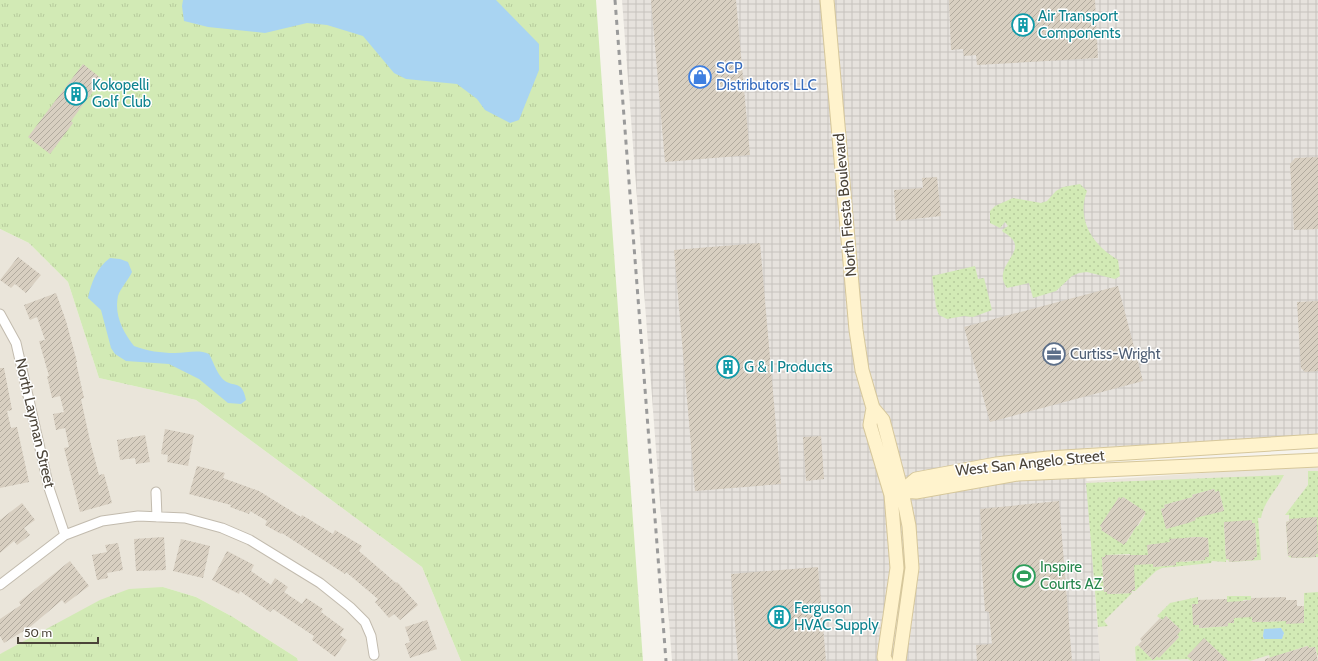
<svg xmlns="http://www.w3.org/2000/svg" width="1318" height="661" viewBox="0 0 1318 661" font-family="Cabin,sans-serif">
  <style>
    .residential { fill: #eae5da }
    .industrial { fill: url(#industrial-grid) }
    .grass { fill: url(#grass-tufts) }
    .park { fill: url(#park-dots); fill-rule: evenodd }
    .water { fill: #a9d4f2 }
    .building { fill: url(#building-hatch) }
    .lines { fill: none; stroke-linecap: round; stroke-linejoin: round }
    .street-casing { stroke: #c2bbae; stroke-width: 11 }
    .secondary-casing { stroke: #d6c79b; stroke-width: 15 }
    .street { stroke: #fff; stroke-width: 9 }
    .secondary { stroke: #fff3cd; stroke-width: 13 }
    .rail { stroke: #9a9a9a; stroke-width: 3; stroke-dasharray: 5 5; stroke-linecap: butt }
    .labels { text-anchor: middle; stroke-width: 3; stroke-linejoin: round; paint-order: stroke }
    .culture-label { font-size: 15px; fill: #0d838f; stroke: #fff; text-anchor: start }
    .shop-label { font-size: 15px; fill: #366cbe; stroke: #fff; text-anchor: start }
    .street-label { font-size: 15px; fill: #4b4439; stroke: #fff }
    .service-label { font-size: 15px; fill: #4e5e75; stroke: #fff; text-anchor: start }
    .leisure-label { font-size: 15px; fill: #27864d; stroke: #fff; text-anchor: start }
  </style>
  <defs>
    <pattern id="industrial-grid" width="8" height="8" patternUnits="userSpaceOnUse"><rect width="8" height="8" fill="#e6e2dd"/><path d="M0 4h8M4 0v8" fill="none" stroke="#c7c3be"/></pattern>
    <pattern id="grass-tufts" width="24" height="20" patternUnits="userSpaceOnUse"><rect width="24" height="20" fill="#d2eab5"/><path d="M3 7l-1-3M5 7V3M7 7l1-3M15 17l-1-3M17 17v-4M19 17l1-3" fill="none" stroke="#b6ca9c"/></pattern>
    <pattern id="park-dots" width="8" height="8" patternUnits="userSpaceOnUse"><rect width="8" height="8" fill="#d2eab5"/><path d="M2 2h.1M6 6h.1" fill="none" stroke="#b6ca9c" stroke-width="1.8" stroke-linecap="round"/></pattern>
    <pattern id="building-hatch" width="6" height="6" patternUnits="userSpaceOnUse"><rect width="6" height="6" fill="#d8cfc1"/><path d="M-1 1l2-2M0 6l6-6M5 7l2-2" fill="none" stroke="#b1aa9e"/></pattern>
  </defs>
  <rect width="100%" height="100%" fill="#f6f3ec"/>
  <path class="residential" d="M0 229 29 243 68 282 99 378 196 400 422 567 461 661H298L297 658 233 617 196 597 163 587 0 654Z
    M1318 465V661H1100L1086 481Z"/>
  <path class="industrial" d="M622 0H1318V437L1084 448 1100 661H672Z"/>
  <path class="grass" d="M0 0H596L643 661H461L422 567 196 400 99 378 68 282 29 243 0 229Z
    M163 587 196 597 233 617 297 658 298 661H0V654L100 600 129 589Z"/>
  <path class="park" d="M1080 184 1087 191C1076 220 1093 245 1118 260L1120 276 1115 279 1087 272 1079 273 1072 276 1056 291 1033 298 1029 283 1007 288C989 264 1036 250 1003 232L1002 230 1008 226 1005 222 1000 228 990 223V211L995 206 1013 198 1041 203 1047 201 1056 191 1063 187Z
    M975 266 978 279 984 278 992 310 973 317 964 316 947 319 939 315 936 307 932 276Z
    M1308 471H1318V557L1291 558 1288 556 1287 542H1290V535H1287L1286 522 1289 521V515H1285L1308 485Z
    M1284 475C1277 490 1264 501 1261 518H1258L1261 560 1229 562 1228 560H1226V562L1212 561 1211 563 1162 568 1156 571 1135 591H1132V593L1104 621 1108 626 1098 627 1086 483ZM1214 489 1215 492 1219 491 1224 510 1195 517V520L1175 526 1166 527 1161 509 1165 508 1164 505 1193 497 1192 495ZM1123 497 1144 511 1143 513 1145 515 1138 526 1135 525 1131 530 1133 532 1126 543 1101 530 1102 528 1100 526ZM1255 523 1257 557 1229 561V559H1226L1225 546 1228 538H1225L1224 525ZM1199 537 1208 538 1209 557H1205V560L1183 562 1182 559H1179V562H1176V565L1153 567V564H1149L1148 545 1170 543 1186 538ZM1130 554 1135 590H1132V593L1107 594V592H1104L1102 558 1105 557V555Z
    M1318 592V657L1315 647 1309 648 1307 646 1270 658 1269 655 1250 661H1228L1209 643 1191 661 1188 659 1136 661 1135 647 1138 645 1153 660 1157 656 1159 657 1179 637 1177 635 1181 630 1166 616 1162 620 1157 616 1170 603 1198 597V604H1192L1200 628 1228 626V623H1234L1233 602H1227V596H1251V600H1243L1244 617H1252V622L1286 621 1304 623V593ZM1281 628 1284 634 1282 638 1264 639 1263 636 1264 631Z"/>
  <path class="water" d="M183 0H496L539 44V70L519 120 510 123 485 110 477 99 457 84 406 79 394 73 363 36 327 25 307 23 265 33 208 27 184 21 182 6Z
    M110 258 120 259 128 262 132 272C129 279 120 289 118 296 114 315 123 332 134 346 148 351 160 353 175 353 187 353 198 349 209 354 213 361 216 371 221 377 231 390 242 377 246 400L241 404 228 403 199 379 169 364 126 361 115 354 111 348 101 310 88 298C91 283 97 267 110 258Z
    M1281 628 1284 633 1282 639H1264L1263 636 1264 629Z"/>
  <path class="building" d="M651 0H736L750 155 665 162Z
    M949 0H1095L1098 58 977 65 976 55 964 56 963 49 951 50Z
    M83 64 102 79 71 121 73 123 50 154 28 137Z
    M1318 157V229L1294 230 1290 164 1295 158Z
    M937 177 941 216 896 221 894 190 923 188 922 178Z
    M760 243 781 484 695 491 674 250Z
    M18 257 41 275 26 293 15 284 11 288 0 280Z
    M1118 286 1143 381 990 422 964 327Z
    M56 293 66 321 77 362H76L84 398 81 399 90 441 99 475 104 474 112 503 80 512 64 448 69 447 65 428 56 430 53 414 64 412 60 396 52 398 47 376H49L39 341 45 340 37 317 30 320 24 305Z
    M1318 301V371L1305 372 1301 368 1297 302Z
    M0 368H4L12 410 7 411 11 428 17 427 29 482 0 488Z
    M165 429 194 435 188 466 167 462 168 455 161 454Z
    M145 435 150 462 136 464 135 458 120 460 117 440Z
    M821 436 824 479 806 481 803 437Z
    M197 466 225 473 223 478 259 491 301 517 302 515 333 534 335 530 362 546 359 551 396 583 397 582 418 605 400 620 394 614 389 618 375 602 378 599 346 572 345 574 282 533 281 534 265 525 267 521 250 511 249 514 230 507 231 505 189 494Z
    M1214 489 1215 492 1219 491 1224 511 1195 518 1196 520 1188 523 1166 529 1161 509 1165 508 1164 505 1193 497 1192 495Z
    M1119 497 1122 499 1123 497 1146 512 1124 545 1101 530 1102 528 1100 526Z
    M1059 501 1072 661H977L976 645 992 644 989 612 985 611 980 541 982 539 980 509Z
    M22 503 35 520 24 528 30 535 17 545 14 541 0 553V520Z
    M1317 517 1318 554H1316V557L1291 558V556H1288L1286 522 1289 521V519Z
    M1252 520V523H1255L1257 557H1254V560L1229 562V559H1226L1224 522Z
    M164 537 166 570 136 571 134 539Z
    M1199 537 1208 538 1209 557H1205V560L1176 562V565L1153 567V564L1134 565 1135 590H1132V593L1107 594V592H1104L1102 557H1105V555H1148L1147 545 1170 542 1169 539Z
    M181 539 210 546 203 578 173 571Z
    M118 543 123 570 107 573 108 578 97 580 92 555 107 552 105 545Z
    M227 551 254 565 251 571 271 585 275 578 288 587 284 592 302 604 306 598 323 609 321 612 344 629 340 635 347 640 335 657 312 640 314 636 273 609 270 612 240 591 239 594 212 580Z
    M70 561 89 586 65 604 62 600 30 627 4 643 0 636V619L21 605 19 602Z
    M818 567 826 661H738L731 574Z
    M1286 597V600H1297V606H1304V623L1286 624V621L1252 622V617L1234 618V623H1228V626L1199 628V625H1193L1192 604H1198V600L1227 599V602L1243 601 1251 600V598Z
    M1166 616 1181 630 1177 635 1179 637 1159 658 1157 656 1153 660 1138 645 1142 641 1140 639 1160 618 1162 620Z
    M427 620 437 649 410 658 405 644 410 642 405 627Z
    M1204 638 1228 661H1193L1187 656Z
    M1308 646 1309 648 1315 647 1318 661H1265V659Z"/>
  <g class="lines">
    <g class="street-casing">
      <path id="street" d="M0 314 16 343 49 488 65 535
        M156 492 157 517
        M0 585 65 535 102 521 138 516 185 518 222 528 250 540 320 583 350 607 365 622 371 636 374 655"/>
    </g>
    <g class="secondary-casing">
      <path id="secondary" d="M827 0 856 330 862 370 873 408 883 420 903 496 909 526 912 568 899 661
        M873 408 870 425 891 495 897 568 886 643 884 657 886 661
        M902 491 916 492 1018 474 1318 460
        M891 495 902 491 916 479 996 464 1048 458 1318 441"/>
    </g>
    <use href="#street" class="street"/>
    <use href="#secondary" class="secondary"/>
    <path class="rail" d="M615 0 666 661"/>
  </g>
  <defs>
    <g id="building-ring" transform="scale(1.15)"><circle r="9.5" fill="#fff" stroke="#0f9aa8" stroke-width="1.5"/><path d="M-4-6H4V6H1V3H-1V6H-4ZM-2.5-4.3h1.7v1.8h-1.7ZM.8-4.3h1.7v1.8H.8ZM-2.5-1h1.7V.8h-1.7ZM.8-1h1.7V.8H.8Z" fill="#0f9aa8"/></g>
    <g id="shop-ring" transform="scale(1.15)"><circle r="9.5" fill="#fff" stroke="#3f7fe0" stroke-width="1.5"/><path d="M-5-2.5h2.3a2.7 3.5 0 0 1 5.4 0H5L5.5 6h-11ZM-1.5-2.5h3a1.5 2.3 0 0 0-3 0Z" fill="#3f7fe0"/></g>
    <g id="office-ring" transform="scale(1.15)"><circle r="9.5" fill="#fff" stroke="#5c6f8a" stroke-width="1.5"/><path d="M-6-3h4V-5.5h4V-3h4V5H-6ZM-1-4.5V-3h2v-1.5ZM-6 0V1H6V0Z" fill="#5c6f8a"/></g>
    <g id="stadium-ring" transform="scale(1.15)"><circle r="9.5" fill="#fff" stroke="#2e9e5b" stroke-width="1.5"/><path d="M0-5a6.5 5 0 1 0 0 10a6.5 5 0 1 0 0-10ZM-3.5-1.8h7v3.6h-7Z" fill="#2e9e5b"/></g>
  </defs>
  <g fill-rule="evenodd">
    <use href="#building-ring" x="1023" y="25"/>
    <use href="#shop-ring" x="700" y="77"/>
    <use href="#building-ring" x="76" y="94"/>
    <use href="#office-ring" x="1054" y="354"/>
    <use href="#building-ring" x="728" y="367"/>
    <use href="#stadium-ring" x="1024" y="576"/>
    <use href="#building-ring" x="779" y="617"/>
  </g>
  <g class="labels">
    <g class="culture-label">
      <text x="1038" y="21">Air Transport<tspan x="1038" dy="17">Components</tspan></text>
      <text x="92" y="90">Kokopelli<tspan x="92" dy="17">Golf Club</tspan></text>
      <text x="744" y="372">G &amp; I Products</text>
      <text x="794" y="613">Ferguson<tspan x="794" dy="17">HVAC Supply</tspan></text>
    </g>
    <g class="shop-label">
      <text x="716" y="73">SCP<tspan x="716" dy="17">Distributors LLC</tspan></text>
    </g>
    <g class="street-label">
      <text transform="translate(845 205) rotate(-95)" y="5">North Fiesta Boulevard</text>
      <text transform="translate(35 423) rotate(77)" y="5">North Layman Street</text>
      <text transform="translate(1030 463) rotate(-6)" y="5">West San Angelo Street</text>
    </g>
    <g class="service-label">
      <text x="1070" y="359">Curtiss-Wright</text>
    </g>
    <g class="leisure-label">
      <text x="1040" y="572">Inspire<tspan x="1040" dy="17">Courts AZ</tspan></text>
    </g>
  </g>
  <path d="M18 637v6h80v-6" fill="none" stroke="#4b4439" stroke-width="2"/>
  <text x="24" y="637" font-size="12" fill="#4b4439" stroke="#ffffff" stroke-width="3" paint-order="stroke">50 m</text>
</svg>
